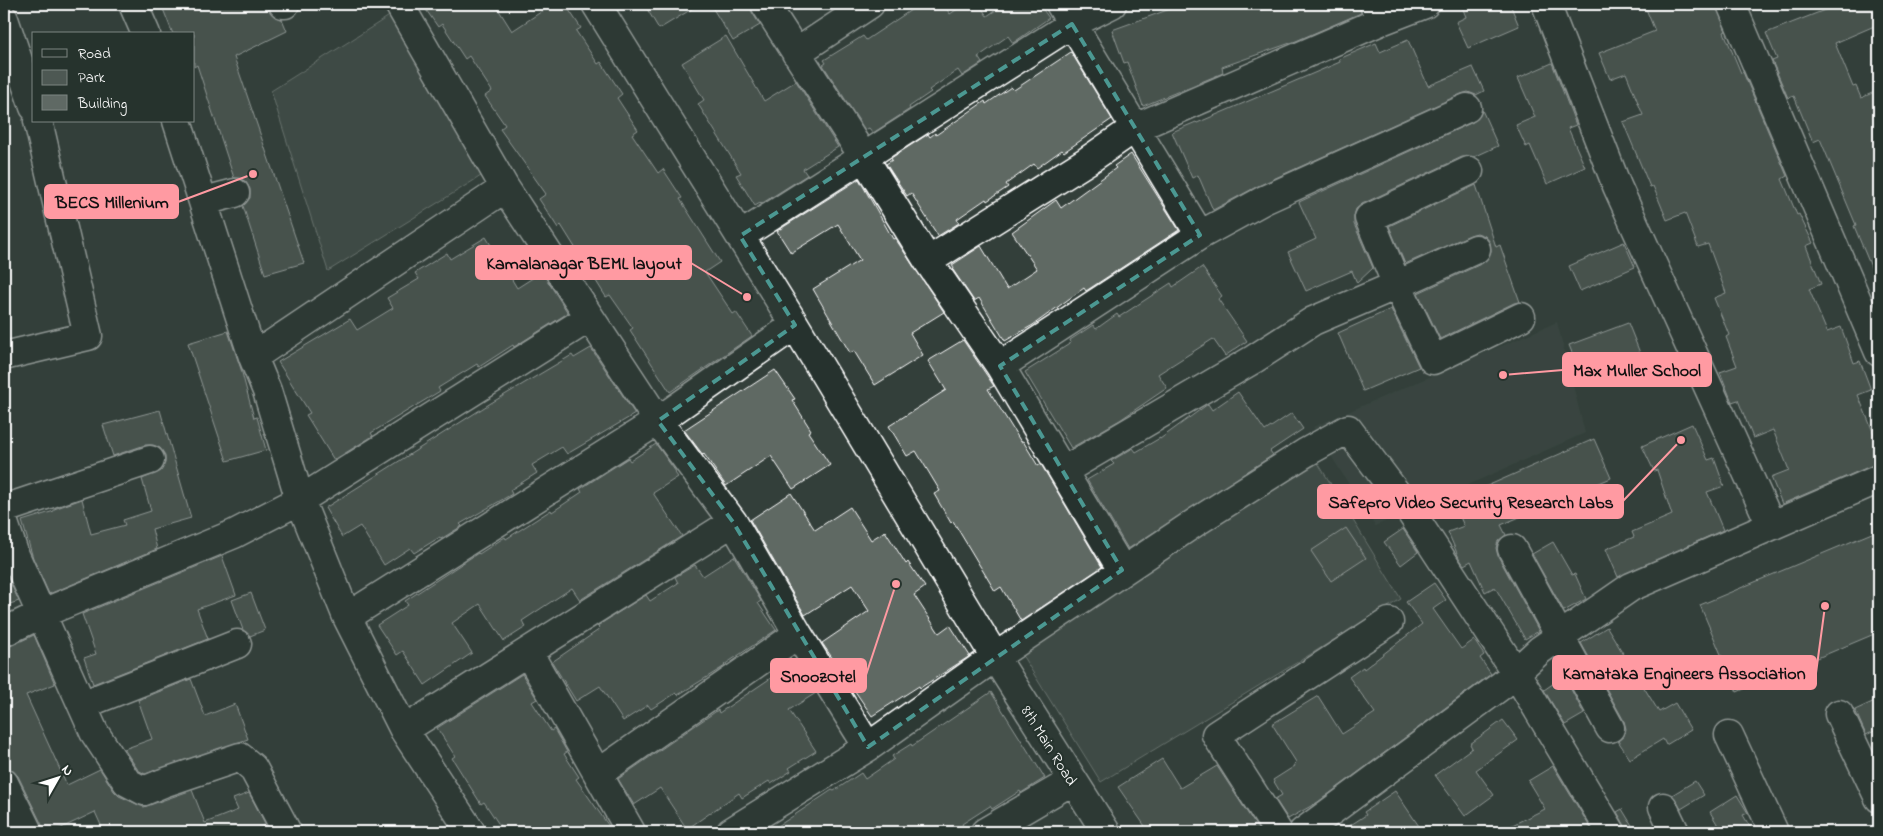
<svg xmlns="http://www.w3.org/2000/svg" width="1883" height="836" viewBox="0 0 1883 836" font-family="'Indie Flower',sans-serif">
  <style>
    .built { fill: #404c47 }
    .green { fill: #4d5853; stroke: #a6aca9 }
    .building { fill: #5f6964; stroke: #fff }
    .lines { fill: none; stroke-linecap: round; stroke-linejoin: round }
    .minor-casing { stroke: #fff; stroke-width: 31 }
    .minor { stroke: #26332d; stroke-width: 28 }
    .marked { fill: none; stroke: #4b9892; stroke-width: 4; stroke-dasharray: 10 6; stroke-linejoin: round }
    .labels { text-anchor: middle; stroke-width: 4.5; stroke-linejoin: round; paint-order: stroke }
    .street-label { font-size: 16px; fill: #fff; stroke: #26332d }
    .leader { fill: none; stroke: #ff9aa2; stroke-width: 2 }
    .callout-dot { fill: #ff9aa2; stroke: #26332d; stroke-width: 2 }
    .callout { fill: #ff9aa2; stroke: #ff9aa2; stroke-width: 2 }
    .callout-label { font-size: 18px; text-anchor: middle; font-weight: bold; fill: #111 }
  </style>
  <rect width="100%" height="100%" fill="#333f3a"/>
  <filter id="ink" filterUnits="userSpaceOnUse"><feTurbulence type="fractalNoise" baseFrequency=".02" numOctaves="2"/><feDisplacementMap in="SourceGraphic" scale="10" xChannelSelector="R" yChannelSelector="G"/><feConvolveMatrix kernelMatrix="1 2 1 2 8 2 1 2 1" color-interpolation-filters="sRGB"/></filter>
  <g filter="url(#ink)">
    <path class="built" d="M1557 322 1585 433 1375 526 1313 427Z"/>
    <path class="green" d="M394 13 489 171 328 271 271 91Z
      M1318 463 1401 599 1101 782 1017 647Z"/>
    <path class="building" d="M161 4H267L270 12 275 17 282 19 287 31 234 57 304 263 265 274 243 206 250 198V189L246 182 240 178H234L197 65 194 67V34H173Z
      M422 4H495L512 31 553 4H565L581 28 576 31 598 64 601 62 622 94 617 98 638 130 632 134 658 173 663 169 682 198 680 199 720 262 705 272 733 314 736 312 752 336 670 392 630 330 633 328 610 295 606 297 561 225 558 228 539 199 546 194 500 129 505 125 485 96 492 91 469 56 465 59 442 24 438 27Z
      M644 4H700L659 29Z
      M710 4H750L752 12 760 25 733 41Z
      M920 4H943L950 14 965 4H979L987 16 1005 4H1039L1049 18 1013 43 1008 36 978 57 982 63 962 76 958 70 929 90 931 92 909 107 910 109 873 133 869 128 865 130 823 65 826 63 824 60 863 36 866 40Z
      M1168 4H1259L1261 10 1280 4H1359L1361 13 1296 41 1222 67 1223 73 1143 106 1127 62 1124 63 1112 30 1170 9Z
      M1461 4H1510L1519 26 1468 48 1456 22 1466 17Z
      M1644 4H1716L1726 31 1724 32 1741 73 1743 72 1787 176 1782 179 1797 215 1799 214 1813 243 1806 246 1821 284 1809 289 1827 332 1841 327 1854 363 1860 361 1871 390 1858 395 1876 439 1879 438V464L1873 465 1782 504 1771 477 1789 470 1773 430 1753 438 1738 400 1732 402 1720 372 1737 366 1726 337 1729 335 1714 298 1726 293 1708 244 1698 247 1685 213 1667 220 1653 186 1650 187 1623 122 1643 115 1626 73 1610 79 1599 53 1655 31Z
      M1840 4H1879V24L1835 43 1853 87 1856 86 1861 98 1879 90V286L1854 226 1856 225 1820 139 1813 142 1794 96 1788 98 1772 61 1777 59 1766 33Z
      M726 36 764 101 796 81 838 147 803 169 807 175 761 204 760 203 755 206 736 175 741 173 698 104 704 100 682 63Z
      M1408 40 1428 86 1473 67 1484 91 1476 95 1468 92 1461 94 1258 186 1213 210 1198 175 1192 178 1172 132 1196 122 1197 123 1340 62 1339 59 1376 43 1380 52Z
      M1071 52 1112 119 1064 152 1062 150 1037 168 1034 164 1006 184 1008 187 987 201 986 199 957 219 959 223 938 236 911 193 907 196 886 164 892 160 891 158 928 134 930 137 935 133 936 135 985 101 986 104 1011 87 1014 90Z
      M1552 63 1576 125 1568 128 1585 167 1547 184 1530 145 1526 147 1516 125 1535 117 1518 78Z
      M1482 110 1498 146 1474 157H1462L1362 204 1356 209 1354 216V224L1373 268 1357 283 1352 271 1306 291 1288 252 1316 239 1299 202 1473 122 1479 117Z
      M1131 154 1179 230 1086 291 1084 288 1033 325 1005 341 979 298 974 301 953 270 954 269 952 265 981 246 1007 289 1037 269 1012 232 1056 200 1061 208 1116 168 1114 166Z
      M859 179 893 239 895 238 944 312 910 333 923 355 875 385 854 351 850 353 813 289 860 260 838 224 791 253 777 231Z
      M1476 185 1496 247 1500 245 1520 302 1514 303 1440 339 1418 293 1483 263 1488 258 1491 251 1490 242 1485 236 1477 233 1470 235 1405 264 1389 226Z
      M486 237 517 288 542 272 568 313 514 347 513 345 479 367 477 364 438 388 440 391 371 433 373 436 334 460 306 415 310 413 278 362 350 319 357 330 393 308 387 298 419 279 415 273 447 253 450 259Z
      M1624 242 1635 267 1580 291 1569 266Z
      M1202 267 1222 296 1218 299 1247 341 1225 356 1213 339 1158 374 1167 388 1120 420 1071 448 1025 372 1071 343 1070 340 1093 325 1096 329 1117 314 1119 317 1171 283 1173 287Z
      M1391 309 1419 367 1363 391 1338 333Z
      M1628 323 1640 353 1581 376 1569 345Z
      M228 331 241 369 254 418 257 417 266 450 227 461 188 343Z
      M963 340 994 386 988 389 1021 442 1023 441 1038 466 1041 464 1102 567 1021 621 1001 587 995 591 953 521 951 523 934 494 940 491 916 451 907 456 889 426 946 390 928 361Z
      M591 348 635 414 567 454 562 447 532 465 537 473 510 490 512 494 460 524 462 526 441 539 440 537 414 553 410 548 384 565 360 526 342 537 325 508 491 403 572 355 574 358Z
      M775 370 795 399 792 400 811 430 808 432 830 465 793 489 771 456 726 486 704 454 703 455 684 430Z
      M1238 392 1265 431 1292 413 1303 429 1270 451 1273 455 1128 549 1087 480 1114 464 1111 461 1133 448 1136 452 1160 438V439L1208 404 1212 410Z
      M160 410 191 518 152 529 157 549 49 594 33 558 22 521 54 511V509L82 499 91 534 125 525 123 520 151 511 142 479 161 471 165 463V455L160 448 153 445H145L113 456 103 425Z
      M1692 424 1708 460 1714 458 1724 486 1707 492 1723 530 1618 577 1606 549 1634 537 1632 532 1672 515 1657 470 1654 471 1642 446Z
      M1594 439 1611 478 1501 525 1506 535 1498 541 1496 548 1498 556 1539 631 1525 639 1495 587 1485 592 1471 561 1464 565 1459 558 1448 532 1464 526 1453 501Z
      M656 444 676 472 675 473 678 477 653 493 682 536 580 600 572 588 522 621 526 627 504 641 480 604 452 623 472 653 425 685 403 651 397 655 377 625 408 605 405 601 478 553 479 554 505 537 506 539 551 510 552 512 582 492 580 489 628 458 630 461Z
      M791 493 815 530 850 507 871 540 885 531 906 564 908 562 925 587 914 595 939 633 950 625 970 656 920 688 919 686 872 716 822 643 869 611 852 585 805 615 750 520Z
      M1346 528 1366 558 1331 581 1311 551Z
      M1403 529 1418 552 1401 565 1384 542Z
      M1879 530V632L1737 692 1700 605Z
      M1553 542 1572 575 1575 574 1586 599 1564 611 1532 554Z
      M222 556 236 595 197 609 208 639 93 684 84 658 96 654 82 614Z
      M734 556 761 601 758 603 776 630 724 665 725 666 678 695 676 693 651 709 648 705 623 721 600 686 576 701 552 662 600 629 597 626 646 595 650 601 678 583 675 577 695 565 703 576Z
      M8 578 19 601 4 606V579Z
      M1434 583 1446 600 1433 609 1461 649 1474 640 1484 655 1480 658 1491 674 1318 802 1288 819 1275 799 1282 795 1273 780 1295 766 1294 764 1296 762 1272 724 1318 696 1342 734 1375 713 1349 677 1363 667 1364 669 1422 624 1406 602Z
      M251 593 265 630 250 636 243 630 232 600Z
      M1607 627 1659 712 1675 703 1691 730 1666 745 1663 739 1630 759 1618 741 1624 736 1626 729 1624 721 1581 643Z
      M34 635 55 684 26 695 67 785 100 769 114 791 119 796 144 807 192 790 205 823 238 810 233 799 249 793 266 825 249 832H104L95 812 53 832H44L42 825 18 776 12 770 4 768V649Z
      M796 661 816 693 789 710 816 751 789 768 791 771 771 784 769 781 742 798 739 793 687 829 660 788 634 805 618 779 693 727 718 710 719 713Z
      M522 674 537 699 532 702 551 731 554 729 567 752 564 754 579 777 576 779 613 832H504L484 802 481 804 452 758 455 756 437 728Z
      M1564 676 1584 714 1565 725 1544 690Z
      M191 679 205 716 235 704 248 739 145 774 138 770 124 749 152 739 138 700Z
      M991 692 1045 778 1021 793 1020 791 992 809 990 806 962 824 967 832H769L832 790 834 791 861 773 865 779 894 759 892 756 911 744 912 746Z
      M1879 699V729L1866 735 1855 710Z
      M1503 720 1518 740 1476 770 1494 795 1465 816 1435 775 1472 748 1470 744Z
      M1162 759 1180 788 1217 766 1260 832H1149L1118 787Z
      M1553 766 1593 832H1498L1545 809 1528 781Z
      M1695 781 1704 795 1681 809 1672 795Z
      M1395 791 1423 832H1340L1366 815 1364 812Z
      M1737 795 1748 813 1743 815 1753 832H1722L1710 812Z
      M1622 809 1636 832H1627L1624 824 1617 812Z"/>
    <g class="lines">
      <g class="minor-casing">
        <path id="minor" d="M133 4 146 34
          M283 4H285
          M399 4 505 188 658 421 733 522 798 634 868 747
          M596 4 795 325 995 657 1106 832
          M765 4 863 156 928 261 1000 366 1122 570
          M1060 4 1200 235
          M1546 4 1617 186 1771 525
          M1731 4 1879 352
          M4 19 34 107
          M1381 21 1425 4
          M796 53 870 4
          M177 121 253 357 267 391 300 500 347 617 404 730 471 832
          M204 201 235 193
          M740 236 1072 24 1112 4
          M1476 249 1397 285 1433 360 1521 317
          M928 261 1087 161 1135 128 1381 21 1374 4
          M4 356 88 336 38 121
          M253 357 505 188
          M1000 366 1200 235 1264 200 1467 108
          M1063 471 1254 359 1313 321 1397 285 1369 218 1469 171
          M4 509 150 460
          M4 523 14 553 94 732 127 782 144 791 163 783 240 757 253 768 287 832
          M1512 549 1610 728
          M347 617 658 421 795 325
          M4 632 43 613 234 534 300 500 589 318
          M528 652 631 832
          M82 705 237 644
          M1839 714 1879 798
          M404 730 733 522
          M1729 735 1774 832
          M599 773 798 634
          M4 783 28 832
          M1663 807 1675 832
          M731 832 868 747 995 657 1196 522 1305 453 1348 429 1412 514 1516 673 1611 832
          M985 832 1072 781
          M1278 832 1216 735 1389 622
          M1303 832 1502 685 1540 650 1631 587 1879 479"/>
      </g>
      <use href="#minor" class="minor"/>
    </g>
  </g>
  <path d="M0 0H1883V836H0ZM1072 24 1200 235 1000 366 1122 570 868 747 733 522 658 421 795 325 740 236Z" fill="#333f3a" fill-opacity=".55" fill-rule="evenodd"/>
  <path class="marked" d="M1072 24 1200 235 1000 366 1122 570 868 747 733 522 658 421 795 325 740 236Z"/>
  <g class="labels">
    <g class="street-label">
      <text transform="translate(1050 745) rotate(58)" y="6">8th Main Road</text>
    </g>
  </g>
  <path class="leader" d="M253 174L178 202M747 297L691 263M1503 375L1563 370M1681 440L1623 501M1825 606L1816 673M896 584L866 675"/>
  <g class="callout-dot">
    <circle cx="253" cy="174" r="5"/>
    <circle cx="747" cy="297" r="5"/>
    <circle cx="1503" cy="375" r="5"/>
    <circle cx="1681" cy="440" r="5"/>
    <circle cx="1825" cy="606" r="5"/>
    <circle cx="896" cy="584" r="5"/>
  </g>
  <g class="callout">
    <rect x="45" y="185" width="133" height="33" rx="5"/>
    <rect x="476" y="246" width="215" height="33" rx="5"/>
    <rect x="1563" y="353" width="148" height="33" rx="5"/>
    <rect x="1318" y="485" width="305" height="33" rx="5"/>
    <rect x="1553" y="656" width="263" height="33" rx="5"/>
    <rect x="771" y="659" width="95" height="33" rx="5"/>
  </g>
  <g class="callout-label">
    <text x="112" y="208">BECS Millenium</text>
    <text x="584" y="269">Kamalanagar BEML layout</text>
    <text x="1637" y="376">Max Muller School</text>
    <text x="1471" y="508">Safepro Video Security Research Labs</text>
    <text x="1684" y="679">Karnataka Engineers Association</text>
    <text x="818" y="682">SnoozOtel</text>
  </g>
  <rect width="1883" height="836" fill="none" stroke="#26332d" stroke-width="20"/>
  <rect x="10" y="10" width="1863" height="816" fill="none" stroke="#fff" stroke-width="2" filter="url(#ink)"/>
  <rect x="32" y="32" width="162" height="90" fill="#26332d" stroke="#7d8581"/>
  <rect x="42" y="49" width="25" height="8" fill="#26332d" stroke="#7d8581"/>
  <text x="78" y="58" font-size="15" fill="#ffffff">Road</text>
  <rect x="42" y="70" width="25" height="15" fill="#4d5853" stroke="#7d8581"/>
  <text x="78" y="82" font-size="15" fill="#ffffff">Park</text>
  <rect x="42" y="95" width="25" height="15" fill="#5f6964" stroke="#7d8581"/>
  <text x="78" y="108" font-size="15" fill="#ffffff">Building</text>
  <g transform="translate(58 778) rotate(51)" stroke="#26332d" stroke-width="4" paint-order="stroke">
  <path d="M0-4L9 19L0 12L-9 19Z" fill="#ffffff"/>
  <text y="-8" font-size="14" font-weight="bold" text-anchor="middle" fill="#ffffff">N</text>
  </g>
</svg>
